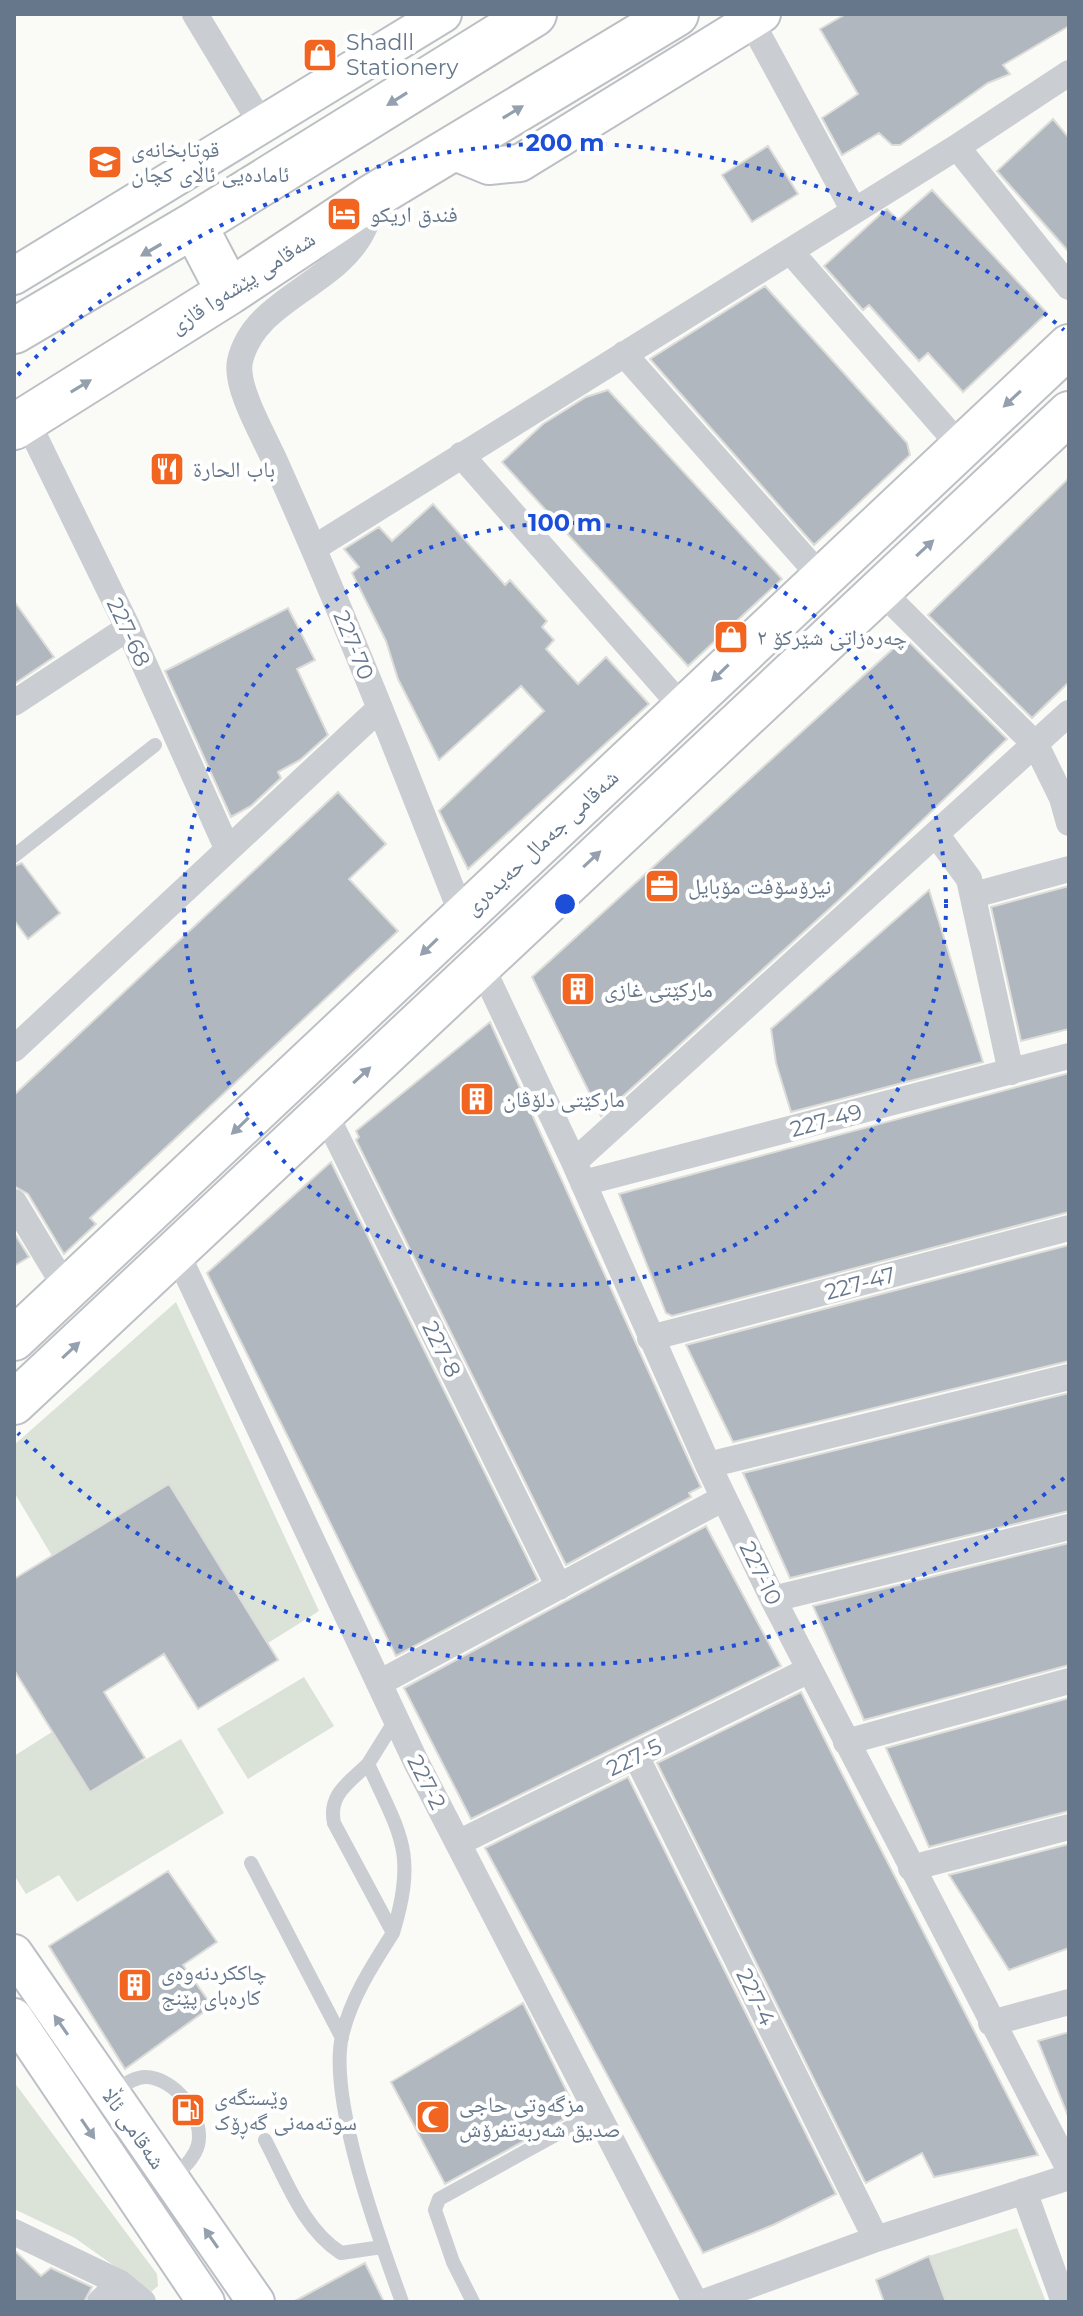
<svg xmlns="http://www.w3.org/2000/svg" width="1083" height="2316" viewBox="0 0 1083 2316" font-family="Montserrat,'Noto Naskh Arabic',sans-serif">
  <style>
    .green { fill: #dbe2d8 }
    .building { fill: #b0b7bf; stroke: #dcdcd9; stroke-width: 2 }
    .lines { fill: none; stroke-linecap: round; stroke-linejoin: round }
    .secondary-casing { stroke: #bcc0c6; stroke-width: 40 }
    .primary-casing { stroke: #bdc0c5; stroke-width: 46 }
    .highway-casing { stroke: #bcbfc3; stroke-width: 48 }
    .lane { stroke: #cacdd1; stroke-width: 14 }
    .street { stroke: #cacdd1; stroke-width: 26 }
    .secondary { stroke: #fff; stroke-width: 36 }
    .primary { stroke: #fff; stroke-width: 42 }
    .highway { stroke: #fff; stroke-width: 44 }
    .oneway { fill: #94a0ae }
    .ring { fill: none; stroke: #1d4ed8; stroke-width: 4; stroke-dasharray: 4 8 }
    .labels { text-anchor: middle; stroke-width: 8; stroke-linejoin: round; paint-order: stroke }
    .poi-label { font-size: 22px; fill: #66778b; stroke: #fff; text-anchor: start }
    .street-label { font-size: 22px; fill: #66778b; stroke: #fff }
    .centre { fill: #1d4ed8; stroke: #fff; stroke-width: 4 }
    .ring-label { font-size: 24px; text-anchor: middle; font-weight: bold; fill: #1d4ed8; stroke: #fff; stroke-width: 8; stroke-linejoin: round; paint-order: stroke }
  </style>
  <rect width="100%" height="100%" fill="#fafaf7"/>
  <path class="green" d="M176 1302 319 1611 268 1643 169 1484 52 1556 14 1492V1445Z
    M304 1677 334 1726 248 1779 217 1729Z
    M52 1732 90 1792 181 1739 224 1813 77 1902 59 1875 26 1894 14 1875V1756Z
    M14 2082 157 2274 158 2286 151 2292 75 2238 14 2209Z
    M1017 2228 1046 2302H946L929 2256Z"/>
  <path class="building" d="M846 14H1069V26L1003 65 1010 74 988 83 900 145H892L879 133 842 155 822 118 858 94 820 29Z
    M1053 119 1069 138V252L997 171Z
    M768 146 798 194 752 222 722 175Z
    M932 190 1047 313 963 392 928 353 919 361 869 305 863 310 824 266 884 211 887 209 898 220Z
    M765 286 907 443 910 455 814 545 650 359Z
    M608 390 782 579 688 666 502 462 543 424 586 397Z
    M1069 478V682L1032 718 928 615Z
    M433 504 505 585 510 580 547 621 542 627 554 640 546 649 578 684 606 657 649 704 468 869 439 811 544 711 521 686 439 760 398 679 386 641 352 573 359 567 344 549 379 527 392 541Z
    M14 601 54 657 14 684Z
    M288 608 315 660 297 669 328 735 300 760 278 772 281 778 251 806 231 817 165 671Z
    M905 638 1007 739 839 900 601 1116 532 977Z
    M338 792 386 844 349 879 398 931 90 1218 96 1224 64 1254 28 1194 14 1186V1095Z
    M22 863 60 913 28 939 14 920V866Z
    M1069 886V1029L1021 1041 991 907Z
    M929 890 983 1062 791 1112 776 1063 771 1029Z
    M490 1022 701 1487 689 1493 691 1497 566 1565 356 1140 359 1137 356 1131Z
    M1069 1073V1212L672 1316 666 1313 619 1194Z
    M331 1162 538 1580 396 1656 207 1273Z
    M14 1233 29 1257 14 1266Z
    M1069 1245V1361L733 1442 686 1345Z
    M1069 1393V1511L790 1578 743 1473Z
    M169 1484 278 1660 198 1709 164 1654 104 1692 145 1758 90 1792 14 1670V1579Z
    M706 1526 781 1666 471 1819 404 1688Z
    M1069 1543V1665L864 1720 813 1606Z
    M801 1692 837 1764 1038 2155 934 2177 922 2153 866 2183 864 2180 657 1763Z
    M1069 1698V1811L929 1847 886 1748Z
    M628 1777 836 2194 773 2225 703 2253 485 1848Z
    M1069 1844V1948L1009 1970 949 1875Z
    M168 1871 217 1942 183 1965 212 2006 125 2069 49 1946Z
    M523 2003 577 2112 445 2184 391 2082Z
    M1069 2032V2116H1068L1038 2041Z
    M14 2250 41 2276 51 2268 92 2287 84 2302H14Z
    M929 2256 946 2302H884L876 2280Z
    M365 2263 384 2302H293Z"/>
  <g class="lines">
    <g class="secondary-casing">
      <path id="secondary" d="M450 150 489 166 520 163 762 14
        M14 276 443 14
        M14 1953 256 2302
        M14 2017 206 2302"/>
    </g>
    <g class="primary-casing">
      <path id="primary" d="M14 1339 1069 346
        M14 1403 1069 413"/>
    </g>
    <g class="highway-casing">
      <path id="highway" d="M194 225 229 292
        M14 331 194 225 534 14
        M14 427 229 292 372 197 676 14"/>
    </g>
    <path class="lane" d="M14 856 155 745
      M368 1764C349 1783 328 1794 334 1823L393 1933C372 1966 351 1998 342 2036 328 2100 379 2238 402 2302
      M251 1863 342 2038
      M393 1933C417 1853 401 1836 368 1764L396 1719
      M111 2093C121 2087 133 2077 145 2077 175 2077 205 2117 198 2145 194 2160 180 2170 171 2180
      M265 2140C286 2179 303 2229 341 2253L382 2247
      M473 2302 453 2262 435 2210 439 2199 597 2112"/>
    <path class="street" d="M195 14 262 125
      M751 21 854 211
      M957 147 1069 287
      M372 197C370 206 369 218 365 226 340 285 254 298 240 361 234 388 267 441 278 468 344 615 403 765 462 915
      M790 251 961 447
      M624 354 822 578
      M26 419 128 628 227 848
      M461 455 684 709
      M314 548 957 147 1069 73
      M880 590 1036 745 1062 798 1069 823
      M14 703 128 628
      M936 834 969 879 1011 1072
      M974 895 1069 869
      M480 963 574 1162 708 1465 773 1599 1069 2169
      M14 1049 380 708
      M324 1111 559 1587
      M574 1162 1069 713
      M583 1183 1069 1056
      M14 1202 67 1290
      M177 1253 416 1762 695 2302
      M650 1338 1069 1228
      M708 1465 1069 1377
      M773 1599 1069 1527
      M379 1683 724 1498
      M846 1742 1069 1681
      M636 1756 876 2239
      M458 1843 809 1670
      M911 1868 1069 1827
      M991 2023 1069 2002
      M1024 2191 1064 2302
      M14 2232 120 2283 143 2302
      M100 2302 120 2283
      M704 2302 876 2239 1069 2177"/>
    <use href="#secondary" class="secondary"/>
    <use href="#primary" class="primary"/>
    <use href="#highway" class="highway"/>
  </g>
  <defs><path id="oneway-solid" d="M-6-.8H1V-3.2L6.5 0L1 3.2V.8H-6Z" transform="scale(2)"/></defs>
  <g class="oneway">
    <use href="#oneway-solid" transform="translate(397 99) rotate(148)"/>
    <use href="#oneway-solid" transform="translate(513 112) rotate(-31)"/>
    <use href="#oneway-solid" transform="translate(151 250) rotate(150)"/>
    <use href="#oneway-solid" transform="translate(81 386) rotate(-31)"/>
    <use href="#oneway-solid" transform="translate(1012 399) rotate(137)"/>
    <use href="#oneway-solid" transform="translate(925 548) rotate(-43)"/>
    <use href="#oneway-solid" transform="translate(720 673) rotate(136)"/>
    <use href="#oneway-solid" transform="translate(592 859) rotate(-43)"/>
    <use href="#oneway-solid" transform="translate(429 947) rotate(136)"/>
    <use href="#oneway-solid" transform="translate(362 1075) rotate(-43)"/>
    <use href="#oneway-solid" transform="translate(240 1126) rotate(136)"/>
    <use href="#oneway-solid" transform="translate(71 1350) rotate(-43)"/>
    <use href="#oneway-solid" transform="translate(61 2025) rotate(-125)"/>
    <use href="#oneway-solid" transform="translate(88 2129) rotate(56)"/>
    <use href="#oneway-solid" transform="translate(211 2238) rotate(-125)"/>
  </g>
  <g class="ring">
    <circle cx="565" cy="904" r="381"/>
    <path d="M1064 1478A761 761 0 0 1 18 1433M18 375A761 761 0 0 1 1064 330"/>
  </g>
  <defs>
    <g id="shop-square" transform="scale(1.8)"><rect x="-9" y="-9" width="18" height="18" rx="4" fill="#f16520" stroke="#fff"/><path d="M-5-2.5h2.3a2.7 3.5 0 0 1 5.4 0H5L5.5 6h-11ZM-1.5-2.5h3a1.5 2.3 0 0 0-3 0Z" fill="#fff"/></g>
    <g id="school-square" transform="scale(1.8)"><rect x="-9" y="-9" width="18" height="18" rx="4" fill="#f16520" stroke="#fff"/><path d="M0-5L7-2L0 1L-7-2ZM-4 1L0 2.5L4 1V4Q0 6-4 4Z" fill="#fff"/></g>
    <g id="hotel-square" transform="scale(1.8)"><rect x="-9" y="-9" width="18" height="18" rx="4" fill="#f16520" stroke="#fff"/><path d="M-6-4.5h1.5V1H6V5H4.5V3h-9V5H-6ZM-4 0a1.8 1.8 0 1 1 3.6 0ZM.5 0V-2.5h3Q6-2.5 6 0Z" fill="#fff"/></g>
    <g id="restaurant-square" transform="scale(1.8)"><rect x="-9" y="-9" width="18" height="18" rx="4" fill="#f16520" stroke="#fff"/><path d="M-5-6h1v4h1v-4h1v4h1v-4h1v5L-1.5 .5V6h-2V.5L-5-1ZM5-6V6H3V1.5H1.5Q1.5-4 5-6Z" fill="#fff"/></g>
    <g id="office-square" transform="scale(1.8)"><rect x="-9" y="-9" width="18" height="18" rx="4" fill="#f16520" stroke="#fff"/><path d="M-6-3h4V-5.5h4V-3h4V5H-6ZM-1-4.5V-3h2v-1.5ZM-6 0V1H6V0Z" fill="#fff"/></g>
    <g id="building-square" transform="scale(1.8)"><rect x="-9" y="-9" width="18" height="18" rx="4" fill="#f16520" stroke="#fff"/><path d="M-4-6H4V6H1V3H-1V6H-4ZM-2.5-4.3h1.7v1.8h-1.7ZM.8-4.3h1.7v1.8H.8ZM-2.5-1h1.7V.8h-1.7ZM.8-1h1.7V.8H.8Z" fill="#fff"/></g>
    <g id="fuel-square" transform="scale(1.8)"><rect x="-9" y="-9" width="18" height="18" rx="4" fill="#f16520" stroke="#fff"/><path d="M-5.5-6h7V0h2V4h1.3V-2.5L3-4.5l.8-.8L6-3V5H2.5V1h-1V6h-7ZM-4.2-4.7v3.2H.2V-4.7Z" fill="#fff"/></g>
    <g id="mosque-square" transform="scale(1.8)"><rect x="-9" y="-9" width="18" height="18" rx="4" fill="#f16520" stroke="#fff"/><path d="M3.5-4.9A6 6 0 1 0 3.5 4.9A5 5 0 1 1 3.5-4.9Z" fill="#fff"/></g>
  </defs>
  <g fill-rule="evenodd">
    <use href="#shop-square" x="320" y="55"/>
    <use href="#school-square" x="105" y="162"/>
    <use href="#hotel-square" x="344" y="214"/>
    <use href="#restaurant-square" x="167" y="469"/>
    <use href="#shop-square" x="731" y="637"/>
    <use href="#office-square" x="662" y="886"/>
    <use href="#building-square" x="578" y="989"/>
    <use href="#building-square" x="477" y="1099"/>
    <use href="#building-square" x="135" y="1985"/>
    <use href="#fuel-square" x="188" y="2110"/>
    <use href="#mosque-square" x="433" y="2117"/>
  </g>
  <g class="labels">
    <g class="poi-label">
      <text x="346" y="50">Shadll<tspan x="346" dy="25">Stationery</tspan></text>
      <text x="131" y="157">قوتابخانەی<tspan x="131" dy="25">ئامادەیی ئاڵای کچان</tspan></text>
      <text x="370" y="222">فندق اريكو</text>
      <text x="193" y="477">باب الحارة</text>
      <text x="757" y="645">چەرەزاتی شێرکۆ ٢</text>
      <text x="688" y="894">نیرۆسۆفت مۆبایل</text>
      <text x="604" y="997">ماركێتی غازی</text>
      <text x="503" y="1107">ماركێتی دلۆڤان</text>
      <text x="161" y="1980">چاككردنەوەی<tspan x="161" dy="25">كارەبای پێنج</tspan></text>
      <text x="214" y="2105">وێستگەی<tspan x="214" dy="25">سوتەمەنی گەڕۆک</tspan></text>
      <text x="459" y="2112">مزگەوتی حاجی<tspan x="459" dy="25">صدیق شەربەتفرۆش</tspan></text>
    </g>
    <g class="street-label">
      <text transform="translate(242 282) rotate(-33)" y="8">شەقامی پێشەوا قازی</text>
      <text transform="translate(129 632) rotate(65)" y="8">227-68</text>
      <text transform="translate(354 645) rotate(68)" y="8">227-70</text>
      <text transform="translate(541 842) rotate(-43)" y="8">شەقامی جەمال حەیدەری</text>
      <text transform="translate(826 1120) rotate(-15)" y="8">227-49</text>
      <text transform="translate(860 1283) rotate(-15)" y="8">227-47</text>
      <text transform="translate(442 1349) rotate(64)" y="8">227-8</text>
      <text transform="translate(761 1573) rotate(64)" y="8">227-10</text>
      <text transform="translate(634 1757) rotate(-26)" y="8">227-5</text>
      <text transform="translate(427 1782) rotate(63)" y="8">227-2</text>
      <text transform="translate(756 1997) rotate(64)" y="8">227-4</text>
      <text transform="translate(134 2128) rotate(55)" y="8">شه‌قامی ئاڵا</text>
    </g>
  </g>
  <circle cx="565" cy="904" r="12" class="centre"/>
  <g class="ring-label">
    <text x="565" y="151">200 m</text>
    <text x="565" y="531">100 m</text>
  </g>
  <rect width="1083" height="2316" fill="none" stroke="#66778b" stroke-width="32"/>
</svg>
